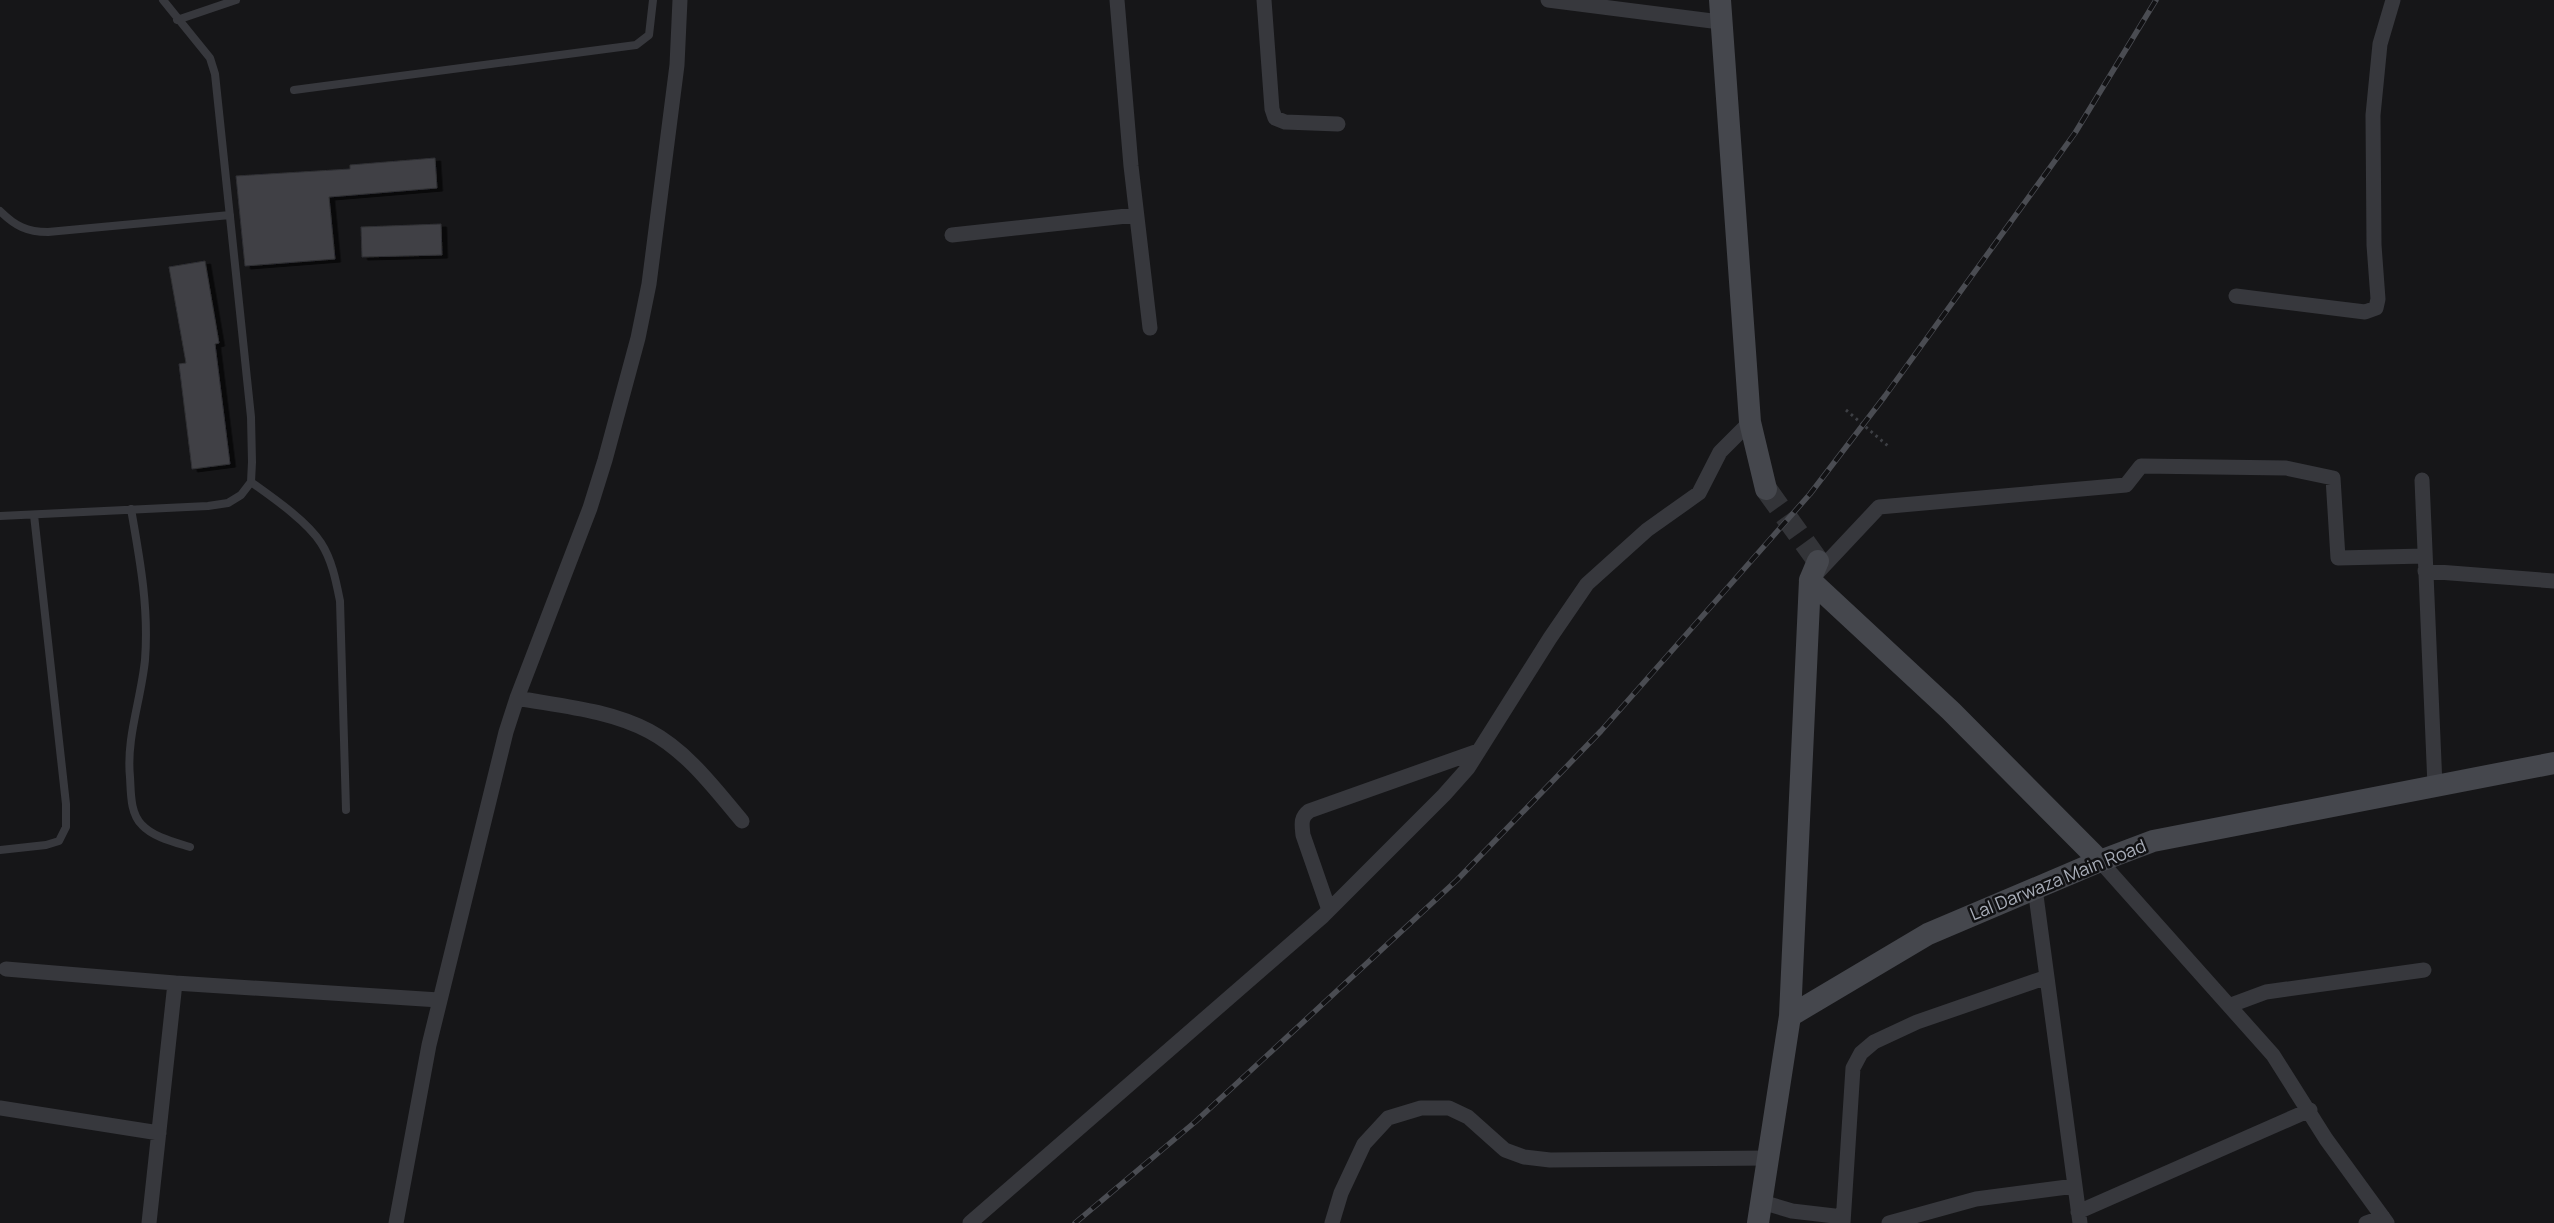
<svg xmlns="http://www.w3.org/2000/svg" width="2554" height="1223" viewBox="0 0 2554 1223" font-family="Manrope,sans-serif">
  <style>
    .building { fill: #404145; stroke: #303034; filter: url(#shadow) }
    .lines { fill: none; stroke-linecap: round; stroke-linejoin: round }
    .secondary-tunnel { stroke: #333438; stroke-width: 22; stroke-dasharray: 22 11; stroke-linecap: butt }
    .path { stroke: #3d3f44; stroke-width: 3; stroke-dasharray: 2.5 4; stroke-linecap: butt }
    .lane { stroke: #37383d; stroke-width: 8 }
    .street { stroke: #37383d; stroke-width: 15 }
    .secondary { stroke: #45474d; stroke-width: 22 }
    .rail-casing { stroke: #4a4c52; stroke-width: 5.5 }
    .rail { stroke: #111113; stroke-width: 4; stroke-dasharray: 11; stroke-linecap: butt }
    .labels { text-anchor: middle; stroke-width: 5; stroke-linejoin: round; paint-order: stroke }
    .street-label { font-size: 18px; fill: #a8adb8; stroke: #111113 }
  </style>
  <defs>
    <filter id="shadow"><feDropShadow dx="5.5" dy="3" stdDeviation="0" flood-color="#0009"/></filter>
  </defs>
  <rect width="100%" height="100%" fill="#161618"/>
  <path class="building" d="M435 158 437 188 329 197 335 259 245 266 236 176 350 169V165Z
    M441 224 442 255 362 257 361 227Z
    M205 261 219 343 215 344 230 464 192 469 179 364 186 363 169 267Z"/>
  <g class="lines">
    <path class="secondary-tunnel" d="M1766 489 1818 561"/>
    <path class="path" d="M1846 410 1888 446"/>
    <path class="lane" d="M177 20 236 0
      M294 90 636 45 649 35 653 0
      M0 211C15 226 27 232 48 232L230 215
      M251 482C272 497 307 521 321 543 332 560 336 581 340 601L346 810
      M131 509C140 560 149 608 145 660 141 700 126 738 130 777 131 793 130 813 142 825 153 837 174 842 190 847
      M0 516 208 506 228 503 241 495 251 482 252 462 251 417 215 74 210 58 163 0
      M0 850 46 845 59 841 66 827V804L34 515"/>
    <path class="street" d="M1117 0 1131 166 1150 328
      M1264 0 1272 109 1275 118 1285 122 1338 124
      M1548 0 1720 22
      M952 235 1136 215
      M2236 296 2365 312 2376 308 2378 299 2374 245 2373 115 2380 44 2393 0
      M2422 480 2435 786
      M2425 571 2554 581
      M1816 574 1879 507 2126 485 2141 466 2286 468 2333 478 2338 558 2425 556
      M517 698C561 706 609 710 649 731 687 751 715 789 742 821
      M2100 861 2273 1055 2326 1139 2387 1223
      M2035 888 2080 1223
      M1329 910 1303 835C1302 825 1300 818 1309 811L1478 751
      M6 969 175 983 439 1000
      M2231 1005 2266 992 2424 970
      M0 1108 159 1133
      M1762 1202 1792 1211 1843 1217
      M2078 1212 2310 1110
      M149 1223 175 983
      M396 1223 429 1045 506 732 517 698 590 508 605 460 638 338 649 284 677 65 680 0
      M970 1223 1323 916 1444 795 1468 768 1550 638 1587 584 1647 530 1699 493 1720 452 1750 422
      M1332 1223 1341 1193 1364 1144 1388 1118 1421 1108H1449L1468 1117 1505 1150 1524 1157 1550 1160 1768 1158
      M1843 1223 1853 1068 1861 1053 1874 1042 1917 1022 2047 977
      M1889 1223 1976 1199 2075 1186
      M2366 1223 2383 1217"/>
    <path class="secondary" d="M1720 0 1750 422 1766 489
      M1818 561 1810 580 1951 711 2100 861
      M1790 1016 1810 580
      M1758 1223 1790 1016 1928 934 2100 861 2153 841 2554 763"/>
    <g class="rail-casing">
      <path id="rail" d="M1075 1223 1195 1122 1457 880 1601 731 1744 569 1810 494 1885 396 2075 133 2156 0"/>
    </g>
    <use href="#rail" class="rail"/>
  </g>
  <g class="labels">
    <g class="street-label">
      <text transform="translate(2058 880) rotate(-22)" y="6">Lal Darwaza Main Road</text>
    </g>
  </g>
</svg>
